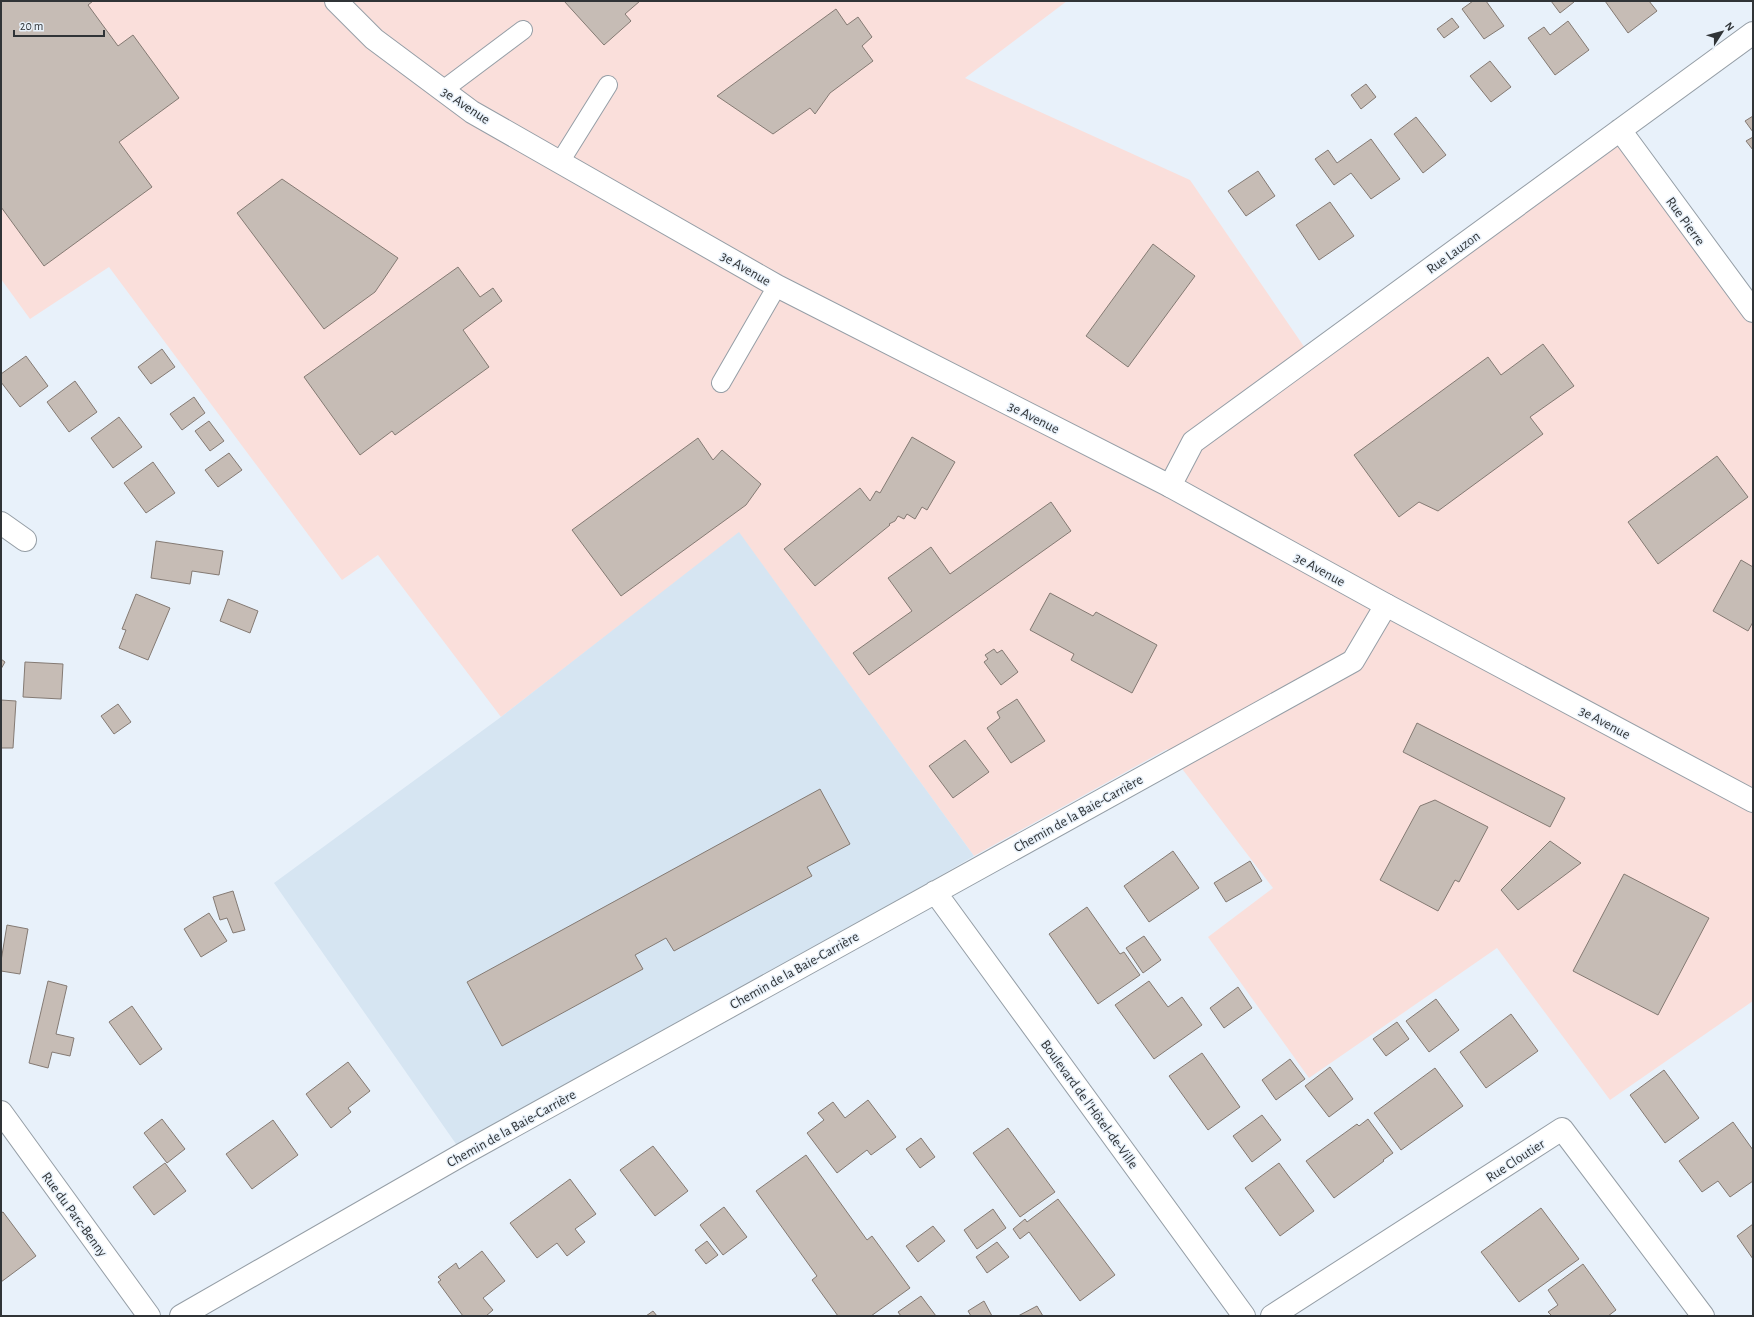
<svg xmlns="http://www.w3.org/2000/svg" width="1754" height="1317" viewBox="0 0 1754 1317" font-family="'Alegreya Sans',sans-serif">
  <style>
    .commercial { fill: #fadfdb }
    .built { fill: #d6e5f2 }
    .building { fill: #c6bcb5; stroke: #847a73 }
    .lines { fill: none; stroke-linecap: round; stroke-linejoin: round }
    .service-casing { stroke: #959ea6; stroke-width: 20 }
    .minor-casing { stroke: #959ea6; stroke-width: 24 }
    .secondary-casing { stroke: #959ea6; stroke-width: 24 }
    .service { stroke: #fff; stroke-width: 18 }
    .minor { stroke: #fff; stroke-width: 22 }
    .secondary { stroke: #fff; stroke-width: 22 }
    .labels { text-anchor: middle; stroke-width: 3; stroke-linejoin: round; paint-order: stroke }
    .street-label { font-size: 14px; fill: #303437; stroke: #e8f1fa }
  </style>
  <rect width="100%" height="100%" fill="#e8f1fa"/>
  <path class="commercial" d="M1 1H1067L965 78 1190 180 1307 351 1621 123 1753 304V1001L1610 1100 1497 948 1309 1078 1208 937 1273 888 1167 749 974 856 739 533 501 717 378 555 342 580 109 267 30 319 1 279Z"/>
  <path class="built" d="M739 532 974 856 463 1154 274 883 501 717Z"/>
  <path class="building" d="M1 1H93L88 5 118 46 133 35 179 98 119 142 152 187 44 266 1 207Z
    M564 1H640L625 14 631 21 604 45Z
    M1473 1H1486L1504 26 1484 39 1462 9Z
    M1551 1H1573L1574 2 1560 13Z
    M1605 1H1649L1657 11 1628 33Z
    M836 9 847 25 858 17 872 37 862 46 873 61 830 93 815 114 810 108 773 134 717 96Z
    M1452 18 1459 27 1444 38 1437 29Z
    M1568 21 1589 50 1555 75 1528 38 1544 27 1550 35Z
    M1490 61 1511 87 1491 102 1470 76Z
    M1366 84 1376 97 1361 109 1351 95Z
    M1753 116V132L1745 121Z
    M1416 117 1446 155 1423 173 1394 134Z
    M1753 137V150L1746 141Z
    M1371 139 1400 179 1371 199 1351 173 1334 185 1315 159 1328 150 1337 163Z
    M1258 171 1275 196 1246 216 1228 191Z
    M282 179 398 258 375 292 324 329 237 213Z
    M1330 202 1354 236 1319 260 1296 225Z
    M1153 244 1195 276 1128 367 1086 336Z
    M458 267 480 297 493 288 502 301 463 330 489 367 395 435 392 431 360 455 304 377Z
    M1543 344 1574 386 1530 417 1543 434 1438 511 1419 502 1399 517 1354 455 1488 357 1501 375Z
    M162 349 175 367 151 384 138 367Z
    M26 356 48 386 20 407 1 382V374Z
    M75 381 97 412 69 432 47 402Z
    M194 397 205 413 182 430 170 414Z
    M119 417 142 447 113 468 91 438Z
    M209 421 224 441 210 451 195 431Z
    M912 437 955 462 927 510 922 507 915 519 907 514 904 519 898 516 895 521 889 524 890 525 815 586 784 549 860 488 870 501 876 491 880 493Z
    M698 438 713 460 722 450 761 484 746 505 621 596 572 530Z
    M229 453 242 470 218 487 205 470Z
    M1717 456 1748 497 1658 564 1628 522Z
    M153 462 175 493 146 513 124 483Z
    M1051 502 1071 531 869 675 853 653 912 611 888 578 931 547 950 574Z
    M156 541 223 551 219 575 192 571 190 584 151 578Z
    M1741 560 1753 567V622L1748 631 1713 611Z
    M1050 593 1093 616 1096 612 1157 645 1132 693 1071 660 1074 654 1030 630Z
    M136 594 170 608 148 660 119 648 126 630 122 629Z
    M228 599 258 611 250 633 220 621Z
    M994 649 997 653 1002 650 1018 672 1001 685 984 662 988 659 985 655Z
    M1 659 5 662 1 669Z
    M25 662 63 664 61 699 23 697Z
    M1017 699 1045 741 1011 763 987 728 1000 718 997 712Z
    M1 700 16 701 13 748H1Z
    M118 704 131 722 114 734 101 716Z
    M1417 723 1565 798 1550 827 1403 752Z
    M965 740 989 772 953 798 929 766Z
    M820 789 850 844 807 867 812 876 674 951 666 938 635 955 643 969 502 1046 467 982Z
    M1435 800 1488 827 1459 882 1455 880 1438 911 1380 880 1420 806Z
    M1550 841 1581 863 1518 910 1501 890Z
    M1173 851 1199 888 1149 922 1124 886Z
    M1250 861 1262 881 1226 902 1214 883Z
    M1624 874 1709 918 1658 1015 1573 971Z
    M233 891 245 930 233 933 227 918 220 920 213 897Z
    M1087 907 1120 954 1124 952 1140 975 1098 1004 1049 934Z
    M209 913 227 941 201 957 184 929Z
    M7 925 28 929 20 974 1 971V961Z
    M1144 936 1161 960 1143 973 1126 948Z
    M48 981 67 986 56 1034 74 1038 70 1056 52 1052 48 1068 29 1063Z
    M1149 981 1168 1007 1182 997 1202 1025 1154 1059 1115 1005Z
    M1238 987 1252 1008 1224 1028 1210 1008Z
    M1436 999 1459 1030 1429 1052 1406 1021Z
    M132 1006 162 1049 140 1065 109 1022Z
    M1511 1014 1538 1051 1486 1088 1460 1052Z
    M1397 1022 1409 1039 1386 1056 1373 1039Z
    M1202 1053 1240 1107 1208 1130 1169 1076Z
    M1290 1059 1305 1079 1276 1100 1262 1080Z
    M348 1062 370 1091 348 1108 351 1112 331 1128 306 1094Z
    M1330 1067 1353 1099 1329 1117 1305 1086Z
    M1435 1068 1463 1106 1401 1150 1374 1113Z
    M1664 1070 1699 1118 1665 1143 1630 1095Z
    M868 1100 896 1137 871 1155 867 1150 837 1173 807 1133 824 1120 818 1113 833 1102 845 1118Z
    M1262 1115 1281 1140 1252 1162 1233 1136Z
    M162 1119 185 1149 167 1163 144 1133Z
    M1368 1119 1393 1153 1383 1160 1384 1161 1334 1198 1306 1161 1357 1124 1359 1126Z
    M273 1120 298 1155 252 1189 226 1154Z
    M1733 1122 1753 1150V1181L1730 1197 1718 1181 1702 1192 1679 1161Z
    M1008 1128 1055 1192 1020 1217 973 1153Z
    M921 1138 935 1157 920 1168 906 1149Z
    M653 1146 688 1191 655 1216 620 1170Z
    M806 1155 867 1240 872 1236 910 1288 871 1316H838L812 1280 817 1276 756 1191Z
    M165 1163 186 1191 154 1215 133 1187Z
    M1279 1163 1314 1211 1280 1236 1245 1188Z
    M570 1179 596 1214 575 1229 585 1242 567 1256 557 1243 537 1258 510 1223Z
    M1058 1199 1115 1275 1080 1301 1029 1232 1020 1239 1013 1229 1025 1219 1027 1222Z
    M724 1207 747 1237 723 1255 700 1225Z
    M1541 1208 1579 1259 1519 1302 1481 1252Z
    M993 1209 1006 1228 977 1249 964 1230Z
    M3 1212 36 1256 1 1282V1213Z
    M1753 1224V1259L1737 1236Z
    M933 1226 945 1241 918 1262 906 1246Z
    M707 1241 718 1255 706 1264 695 1250Z
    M997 1242 1009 1257 987 1273 976 1257Z
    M482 1251 505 1281 483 1298 493 1310 486 1316H463L438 1282 441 1280 438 1277 456 1263 459 1269Z
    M1583 1264 1616 1310 1608 1316H1552L1548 1312 1558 1305 1548 1290Z
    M921 1296 936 1316H901L898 1312Z
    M984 1301 992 1316H971L968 1311Z
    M1037 1306 1043 1316H1018Z
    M653 1311 657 1316H646Z"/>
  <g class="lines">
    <g class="service-casing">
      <path id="service" d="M443 90 523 30
        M560 162 608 85
        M721 383 777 286"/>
    </g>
    <g class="minor-casing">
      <path id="minor" d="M1620 130 1753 311
        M1170 486 1193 442 1753 33
        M1 523 25 540
        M935 892 1244 1316
        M1 1112 149 1316
        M181 1316 463 1154 1353 661 1386 605
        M1272 1316 1562 1129 1703 1316"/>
    </g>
    <g class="secondary-casing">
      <path id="secondary" d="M336 1 374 39 472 112 777 286 1170 486 1386 605 1753 801"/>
    </g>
    <use href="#service" class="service"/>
    <use href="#minor" class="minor"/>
    <use href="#secondary" class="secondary"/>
  </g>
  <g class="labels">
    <g class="street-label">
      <text transform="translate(466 105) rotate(34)" y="5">3e Avenue</text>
      <text transform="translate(1686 221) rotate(54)" y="5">Rue Pierre</text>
      <text transform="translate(1453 252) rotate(-36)" y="5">Rue Lauzon</text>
      <text transform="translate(746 268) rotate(30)" y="5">3e Avenue</text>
      <text transform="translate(1034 417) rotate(27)" y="5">3e Avenue</text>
      <text transform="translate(1320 569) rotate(29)" y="5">3e Avenue</text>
      <text transform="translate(1605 722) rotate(28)" y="5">3e Avenue</text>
      <text transform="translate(1078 813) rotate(-29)" y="5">Chemin de la Baie-Carrière</text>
      <text transform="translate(794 970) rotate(-29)" y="5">Chemin de la Baie-Carrière</text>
      <text transform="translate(1090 1104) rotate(54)" y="5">Boulevard de l'Hôtel-de-Ville</text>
      <text transform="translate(511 1128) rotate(-29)" y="5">Chemin de la Baie-Carrière</text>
      <text transform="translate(1515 1160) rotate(-33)" y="5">Rue Cloutier</text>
      <text transform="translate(75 1214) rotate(54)" y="5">Rue du Parc-Benny</text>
    </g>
  </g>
  <rect width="1754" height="1317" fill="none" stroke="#303437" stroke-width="4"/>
  <g transform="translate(1722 32) rotate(54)" stroke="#e8f1fa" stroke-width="3" paint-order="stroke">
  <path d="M0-3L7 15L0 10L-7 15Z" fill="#303437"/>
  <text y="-6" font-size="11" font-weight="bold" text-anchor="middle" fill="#303437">N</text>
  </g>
  <path d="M14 30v6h90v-6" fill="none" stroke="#303437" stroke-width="2"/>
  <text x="20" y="30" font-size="12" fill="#303437" stroke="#e8f1fa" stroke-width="3" paint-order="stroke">20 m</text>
</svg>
